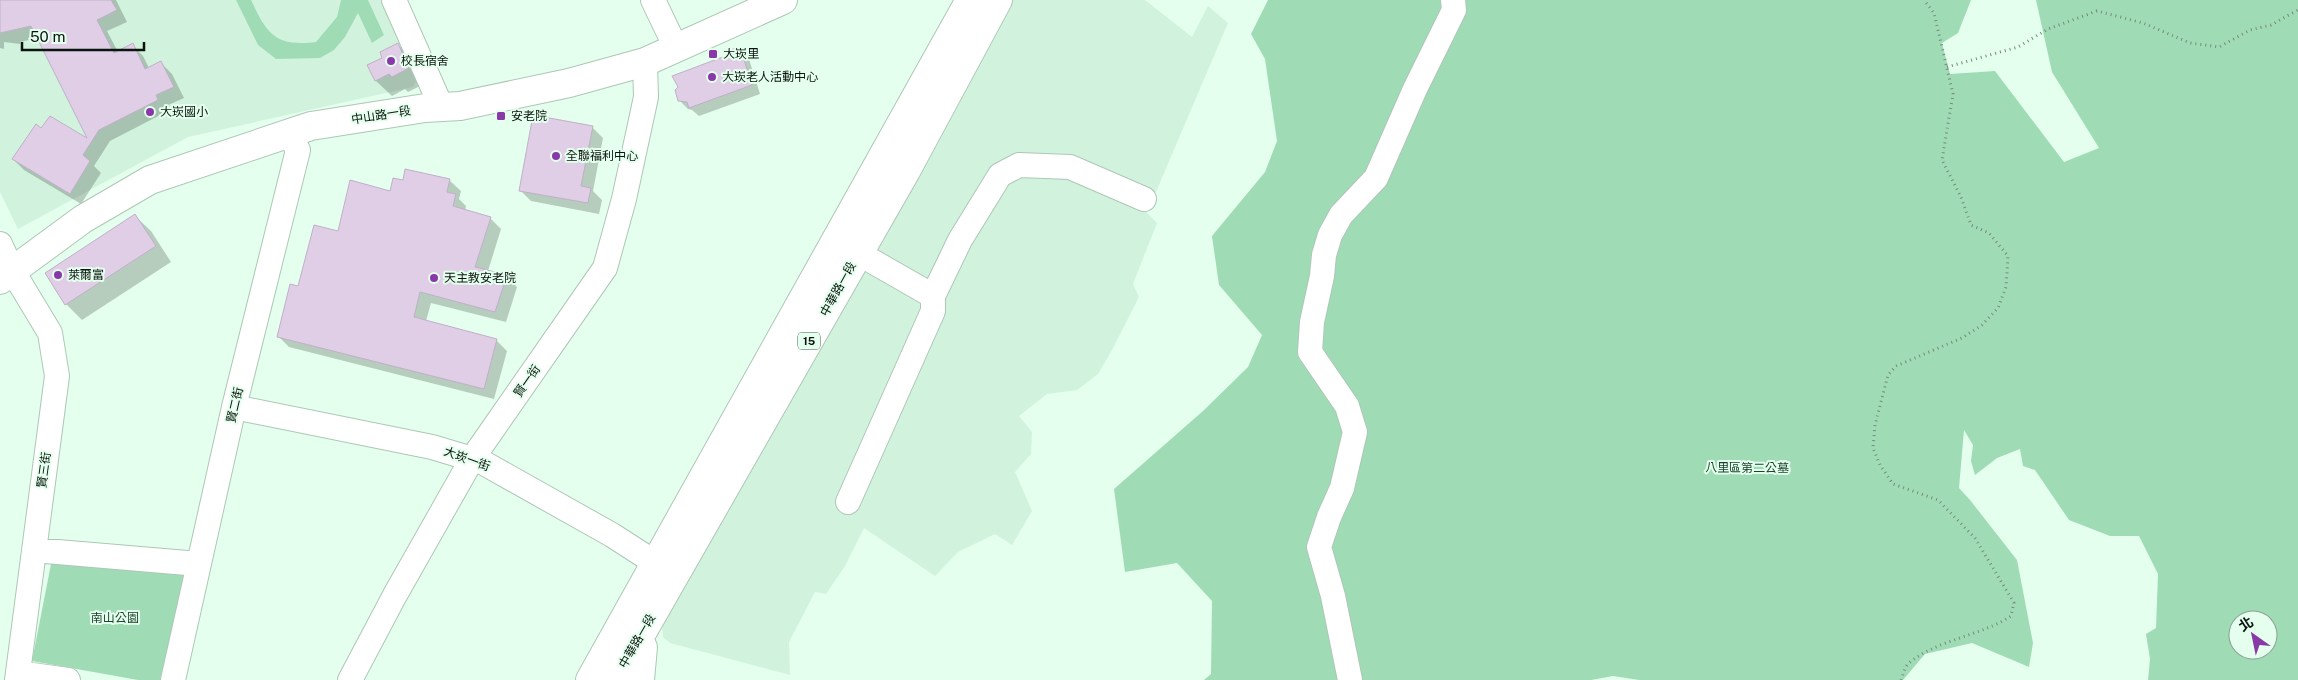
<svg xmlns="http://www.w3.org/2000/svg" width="2298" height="680" viewBox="0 0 2298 680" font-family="'Public Sans','Noto Sans TC',sans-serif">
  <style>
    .built { fill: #d1f3dd }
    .green { fill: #9fdcb6; fill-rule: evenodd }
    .shadow { fill: #0003 }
    .building { fill: #dfcee6; stroke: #c0b0c7 }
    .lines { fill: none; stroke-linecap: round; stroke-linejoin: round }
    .minor-casing { stroke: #adc7b6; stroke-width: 26 }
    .major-casing { stroke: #adc7b6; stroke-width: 30 }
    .path { stroke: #788a7e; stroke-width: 3; stroke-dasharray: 1 4; stroke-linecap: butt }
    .minor { stroke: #fff; stroke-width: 24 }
    .major { stroke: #fff; stroke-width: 28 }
    .poi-dot { fill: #8838a7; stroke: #e4ffed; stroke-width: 2 }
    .labels { text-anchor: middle; stroke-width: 4; stroke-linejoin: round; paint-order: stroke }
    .shield { fill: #e4ffed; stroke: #4c5a51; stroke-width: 1 }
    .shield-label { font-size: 11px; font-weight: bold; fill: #0b140e }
    .poi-label { font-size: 12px; fill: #0b140e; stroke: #e4ffed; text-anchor: start }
    .street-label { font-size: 12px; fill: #0b140e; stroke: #e4ffed }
    .park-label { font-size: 12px; fill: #1b422c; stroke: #e4ffed }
  </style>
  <rect width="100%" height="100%" fill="#e4ffed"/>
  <path class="built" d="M0 0H381L418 77 413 87 188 137 18 229 0 192Z
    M1013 0H1145L1192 37 1208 6 1228 23 1147 213 1157 223 1133 284 1139 297 1112 350 1098 374 1077 390 1047 394 1019 416 1032 432 1031 454 1015 472 1032 511 1012 545 995 534 958 552 935 576 864 528 845 566 826 594 815 592 789 642 790 675 670 643 663 637 662 625Z"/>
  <path class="green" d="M236 0H251C267 34 275 47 316 42L337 17 341 0H368L384 35 372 43 358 13 345 37 334 50 320 58 276 59 258 45Z
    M1268 0H1971L1958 33 1942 43 1950 74 1995 71 2064 162 2099 148 2052 72 2036 0H2298V680H2148L2150 659 2146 634 2156 628 2158 574 2139 536H2110L2069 520 2035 470 2023 466 2020 449 1997 458 1975 475 1971 461 1973 445 1964 430 1959 488 1970 500 2017 560 2033 643 2029 667 1972 643 1925 654 1903 680H1639L1613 676 1591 680H1204L1211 674 1212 601 1177 563 1125 572 1114 489 1203 411 1248 367 1262 335 1219 285 1212 236 1265 172 1277 141 1265 59 1251 34ZM2238 620H2268V650H2238Z
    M53 554 188 567 160 680H138L32 661Z"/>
  <path class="shadow" d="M0 0H116L127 22 107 31 118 52 132 45 143 56 149 68 161 63 172 74 184 98 166 106 168 111 110 141 94 166 101 173 81 204 24 170 13 159 41 130 91 142 38 38 20 42V44L4 42V49L0 48Z
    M398 45 413 60 424 84 408 92 405 89 392 96 376 81 369 66 384 58Z
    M740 48 748 56 760 94 699 116 692 110 688 109 679 100Z
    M592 127 603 138 593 191 602 200 599 214 531 201 520 190Z
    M449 180 461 191 459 199 466 206 465 211 490 218 501 229 488 271 506 276 517 287 506 322 431 303 426 321 496 340 507 351 494 399 289 347 278 336 299 288 339 233 404 181Z
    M135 216 151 231 171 262 82 320 66 304Z"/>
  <path class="building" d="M0 0H111L117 10 97 20 114 53 133 43 145 69 161 61 174 87 156 95 158 100 99 130 83 155 90 161 70 194 12 159 36 124 41 128 50 116 87 138 31 26 0 33Z
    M398 43 409 68 392 77 389 74 375 81 367 65 382 58 380 52Z
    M740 47 752 85 689 108 687 102 678 101 675 90 678 87 672 76 728 55 727 51Z
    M533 115 593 126 581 186 591 188 588 203 519 191Z
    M405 169 450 179 447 192 456 194 453 206 491 217 475 267 507 275 495 312 420 292 414 317 497 339 484 389 277 337 290 284 298 286 314 225 338 231 350 180 390 191 393 178 403 180Z
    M135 214 156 246 65 305 45 273Z"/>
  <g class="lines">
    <g class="minor-casing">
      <path id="minor" d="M394 0 441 106
        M653 0 676 48
        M0 244 12 270 50 333 57 376 17 680
        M933 296 960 240 1000 175 1019 165 1070 167 1144 199
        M234 407 432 447 482 462 612 535 671 573
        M848 502 933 311V296L858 253
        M34 550 199 564
        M628 633 639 638 645 647 642 680
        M18 673 68 680
        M173 680 234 407 298 150 288 133
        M350 680 395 595 472 459 605 268 624 199 646 97 645 62
        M1350 680 1333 596 1319 547 1329 517 1342 488 1355 432 1347 406 1310 352 1312 322 1322 276 1324 255 1330 235 1341 215 1376 178 1415 89 1454 10 1453 0"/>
    </g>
    <g class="major-casing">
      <path id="major" d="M0 280 83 219 150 180 311 126 425 108 460 106 569 83 645 62 783 0
        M590 680 970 0
        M615 680 906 171 998 0"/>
    </g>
    <path class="path" d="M1947 67 2018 47 2048 29 2097 11 2143 23 2190 43 2219 47 2250 30 2271 25 2298 10
      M1901 680C1903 675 1905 666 1909 663 1938 639 1981 636 2011 616L2014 603 1975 538 1938 500 1893 484 1880 465 1873 448 1875 425 1888 375 1896 366 1962 338 1982 325 1998 308 2006 287 2008 256 1989 233 1971 225 1961 197 1942 160 1953 94 1934 13 1924 0"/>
    <use href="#minor" class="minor"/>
    <use href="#major" class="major"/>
  </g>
  <g class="poi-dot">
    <rect x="708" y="49" width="10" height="10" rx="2.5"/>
    <circle cx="391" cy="61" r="5"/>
    <circle cx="712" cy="77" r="5"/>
    <circle cx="150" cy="112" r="5"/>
    <rect x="496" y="111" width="10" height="10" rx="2.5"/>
    <circle cx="556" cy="156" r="5"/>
    <circle cx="58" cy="275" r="5"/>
    <circle cx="434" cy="278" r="5"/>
  </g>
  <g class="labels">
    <rect class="shield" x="798" y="332.5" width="22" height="17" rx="4"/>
    <g class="shield-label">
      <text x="809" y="345">15</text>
    </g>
    <g class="poi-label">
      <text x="723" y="58">大崁里</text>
      <text x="401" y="65">校長宿舍</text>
      <text x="722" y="81">大崁老人活動中心</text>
      <text x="160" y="116">大崁國小</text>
      <text x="511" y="120">安老院</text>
      <text x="566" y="160">全聯福利中心</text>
      <text x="68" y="279">萊爾富</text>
      <text x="444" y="282">天主教安老院</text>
    </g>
    <g class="street-label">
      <text transform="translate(381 115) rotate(-9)" y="4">中山路一段</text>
      <text transform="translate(838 289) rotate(-61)" y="4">中華路一段</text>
      <text transform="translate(527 381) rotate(-55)" y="4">賢一街</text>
      <text transform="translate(235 405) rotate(-77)" y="4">賢二街</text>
      <text transform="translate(467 459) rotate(20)" y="4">大崁一街</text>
      <text transform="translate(44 470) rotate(-82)" y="4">賢三街</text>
      <text transform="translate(637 641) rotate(-60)" y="4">中華路一段</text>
    </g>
    <g class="park-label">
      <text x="1747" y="472">八里區第二公墓</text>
      <text x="115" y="622">南山公園</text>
    </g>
  </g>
  <g transform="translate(2253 635) rotate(327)"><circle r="24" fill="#e4ffed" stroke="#8da194"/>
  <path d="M0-4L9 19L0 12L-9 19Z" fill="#8838a7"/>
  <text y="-8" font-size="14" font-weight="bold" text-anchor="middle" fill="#0b140e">北</text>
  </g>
  <path d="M22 42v8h122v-8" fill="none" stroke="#0b140e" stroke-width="2.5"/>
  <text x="30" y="42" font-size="15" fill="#0b140e" stroke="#e4ffed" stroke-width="4" paint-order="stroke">50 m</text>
</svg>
